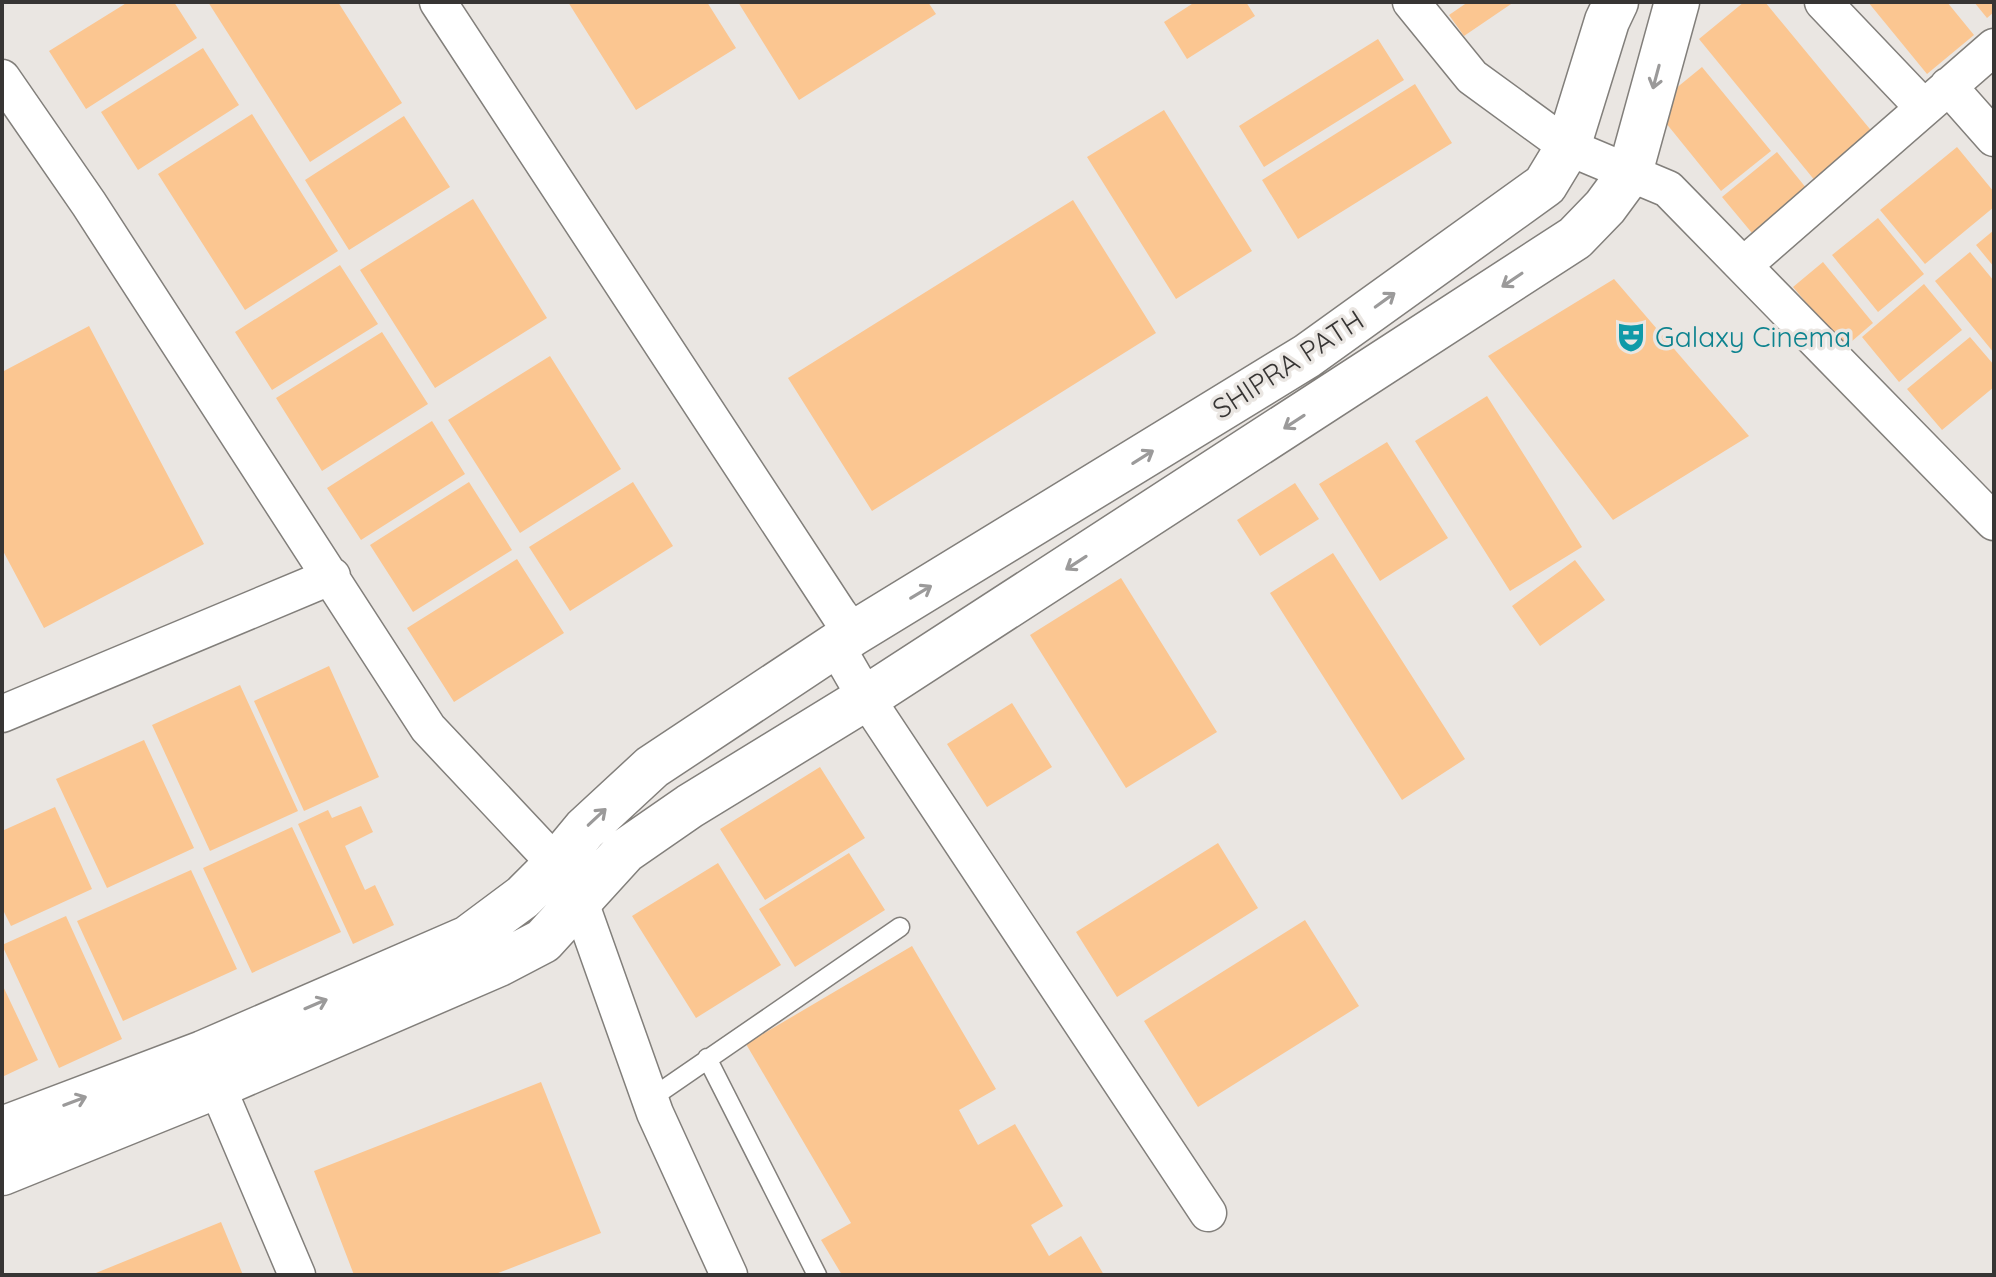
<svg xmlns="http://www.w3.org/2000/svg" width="1996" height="1277" viewBox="0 0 1996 1277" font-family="Quicksand,sans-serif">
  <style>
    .building { fill: #fbc691 }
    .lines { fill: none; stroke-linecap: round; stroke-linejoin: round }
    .service-casing { stroke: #827f7b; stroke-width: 21 }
    .minor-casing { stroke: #827f7b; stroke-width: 39 }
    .tertiary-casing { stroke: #827f7b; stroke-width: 47 }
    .service { stroke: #fff; stroke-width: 18 }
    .minor { stroke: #fff; stroke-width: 36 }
    .tertiary { stroke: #fff; stroke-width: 44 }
    .oneway { stroke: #9b9a9a }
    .labels { text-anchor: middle; stroke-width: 7; stroke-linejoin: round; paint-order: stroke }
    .culture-label { font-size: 28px; fill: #0d838f; stroke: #eae6e2; text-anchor: start }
    .street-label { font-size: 28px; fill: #373534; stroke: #eae6e2 }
  </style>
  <rect width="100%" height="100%" fill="#eae6e2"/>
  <path class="building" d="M128 2H174L197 38 86 109 49 51Z
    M208 2H338L402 103 310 162Z
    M568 2H707L736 48 636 110Z
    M738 2H928L936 14 799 100Z
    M1195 2H1246L1255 16 1187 59 1164 22Z
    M1468 2H1514L1464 36 1449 15Z
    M1744 2H1765L1874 134 1816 182 1699 39Z
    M1868 2H1947L1974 35 1927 74Z
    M1974 2H1994V12L1987 18Z
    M1378 39 1404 80 1264 167 1239 126Z
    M203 48 239 105 138 170 101 112Z
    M1702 67 1771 151 1721 191 1653 107Z
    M1415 84 1452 143 1298 239 1262 180Z
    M1164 110 1252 251 1176 299 1087 157Z
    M252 114 338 251 245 310 158 174Z
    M404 116 450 187 349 250 305 180Z
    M1957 147 1994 192V207L1925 264 1880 210Z
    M1777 152 1811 194 1757 239 1722 197Z
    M473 199 547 318 435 388 360 270Z
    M1073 200 1156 333 872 511 788 378Z
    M1878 218 1924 274 1878 312 1832 255Z
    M1994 230V267L1976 245Z
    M1970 252 1994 281V353L1935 281Z
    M1823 262 1873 323 1844 348 1793 287Z
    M340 265 378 324 272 390 235 332Z
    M1614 279 1749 436 1613 520 1488 356Z
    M1924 284 1962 330 1899 382 1862 337Z
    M89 326 204 544 44 628 2 549V372Z
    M382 332 428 404 322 471 276 398Z
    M1970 337 1994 365V387L1942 430 1907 389Z
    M550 356 621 469 520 533 448 420Z
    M1487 396 1582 547 1510 591 1415 441Z
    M432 421 465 474 361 540 327 488Z
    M1387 442 1448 538 1380 581 1319 484Z
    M469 482 512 550 413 612 370 545Z
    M633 482 673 546 570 611 529 547Z
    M1295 483 1319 519 1260 556 1237 520Z
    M1333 553 1465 759 1402 800 1270 593Z
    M517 559 564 633 454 702 407 628Z
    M1575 560 1605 600 1540 646 1512 606Z
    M1121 578 1217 732 1126 788 1030 635Z
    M329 666 379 777 304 811 254 701Z
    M240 685 298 811 210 851 152 725Z
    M1012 703 1052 767 987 807 947 744Z
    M144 740 194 848 107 888 56 779Z
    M820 767 865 838 765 900 720 829Z
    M361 806 373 832 345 846 365 890 375 885 394 925 353 944 298 824 328 810 332 818Z
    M55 807 92 889 11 926 2 908V831Z
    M292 827 341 932 252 973 203 868Z
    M1218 843 1258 908 1117 997 1076 932Z
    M849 853 885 910 795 967 759 909Z
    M718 863 781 965 696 1018 632 916Z
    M191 870 237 969 123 1021 77 921Z
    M66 916 122 1039 59 1068 2 945Z
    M1305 920 1359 1006 1198 1107 1144 1021Z
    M912 946 996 1089 959 1110 978 1145 1015 1124 1063 1206 1031 1225 1049 1256 1081 1236 1104 1275H842L821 1240 851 1223 746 1044Z
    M2 984 38 1060 2 1077Z
    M541 1082 601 1233 493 1275H354L314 1171Z
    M221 1222 243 1275H91Z"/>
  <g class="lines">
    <g class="service-casing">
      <path id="service" d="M707 1058 817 1275
        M650 1099 900 927"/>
    </g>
    <g class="minor-casing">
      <path id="minor" d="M438 2 839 614 854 633
        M1411 2 1472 77 1568 147 1668 189 1994 522
        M1823 2 1923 107
        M2 78 89 204 428 728 556 864 580 902 655 1113 729 1275
        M1948 86 1994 138
        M1744 265 1994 47
        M836 646 866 698 1208 1213
        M2 714 332 576
        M207 1063 297 1275"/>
    </g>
    <g class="tertiary-casing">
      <path id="tertiary" d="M2 1129 203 1053 468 938 523 897 556 864 585 829 652 767 854 633 1307 356 1545 185 1568 147 1607 21 1616 2
        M2 1173 217 1086 499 964 543 941 625 851 690 806 866 698 1575 238 1605 207 1630 173 1677 2"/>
    </g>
    <use href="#service" class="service"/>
    <use href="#minor" class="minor"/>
    <use href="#tertiary" class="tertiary"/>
  </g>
  <defs><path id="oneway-shaft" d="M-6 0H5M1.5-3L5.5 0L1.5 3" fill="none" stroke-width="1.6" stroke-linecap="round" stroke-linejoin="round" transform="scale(2)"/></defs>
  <g class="oneway">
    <use href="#oneway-shaft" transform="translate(1656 77) rotate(105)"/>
    <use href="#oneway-shaft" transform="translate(1512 280) rotate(146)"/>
    <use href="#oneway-shaft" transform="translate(1385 300) rotate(-36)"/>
    <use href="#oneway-shaft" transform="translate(1294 422) rotate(147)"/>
    <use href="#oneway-shaft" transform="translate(1143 457) rotate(-32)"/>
    <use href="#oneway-shaft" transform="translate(1076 563) rotate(147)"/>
    <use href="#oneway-shaft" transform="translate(921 592) rotate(-31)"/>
    <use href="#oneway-shaft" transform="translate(597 817) rotate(-43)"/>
    <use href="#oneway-shaft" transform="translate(316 1004) rotate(-23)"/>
    <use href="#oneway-shaft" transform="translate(75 1101) rotate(-21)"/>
  </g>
  <defs>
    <g id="theatre-bare" transform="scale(2.4)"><path d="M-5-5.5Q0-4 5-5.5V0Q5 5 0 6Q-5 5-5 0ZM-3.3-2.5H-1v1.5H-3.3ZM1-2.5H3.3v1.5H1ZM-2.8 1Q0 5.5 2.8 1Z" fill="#0f9aa8" stroke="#eae6e2" stroke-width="2.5" paint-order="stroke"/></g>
  </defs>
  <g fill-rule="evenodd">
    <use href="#theatre-bare" x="1631" y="337"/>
  </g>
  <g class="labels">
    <g class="culture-label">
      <text x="1655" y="347">Galaxy Cinema</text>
    </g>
    <g class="street-label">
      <text transform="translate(1288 364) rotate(-33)" y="10">SHIPRA PATH</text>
    </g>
  </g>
  <rect width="1996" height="1277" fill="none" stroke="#373534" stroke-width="8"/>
</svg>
